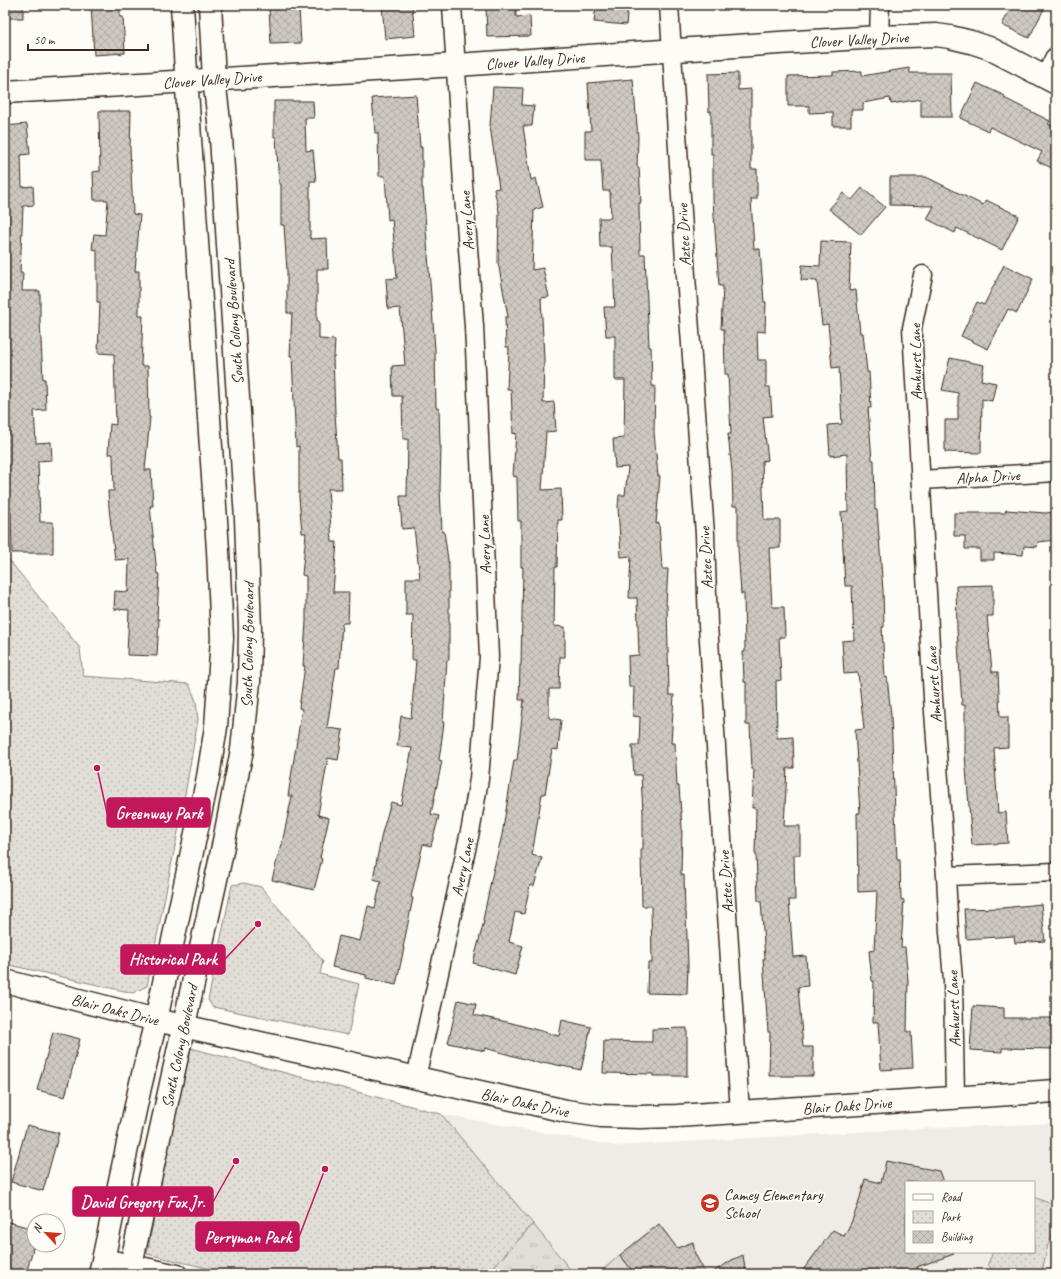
<svg xmlns="http://www.w3.org/2000/svg" width="1061" height="1279" viewBox="0 0 1061 1279" font-family="Caveat,sans-serif">
  <style>
    .built { fill: #efece7; fill-rule: evenodd }
    .grass { fill: url(#grass-tufts); stroke: #8e847a }
    .park { fill: url(#park-dots); stroke: #8e847a }
    .garden { fill: #e1ded7; stroke: #8e847a }
    .building { fill: url(#building-cross-hatch); stroke: #3b2a1e }
    .lines { fill: none; stroke-linecap: round; stroke-linejoin: round }
    .minor-casing { stroke: #3b2a1e; stroke-width: 21 }
    .tertiary-casing { stroke: #3b2a1e; stroke-width: 25 }
    .secondary-casing { stroke: #3b2a1e; stroke-width: 25 }
    .minor { stroke: #fdfcf7; stroke-width: 18 }
    .tertiary { stroke: #fdfcf7; stroke-width: 22 }
    .secondary { stroke: #fdfcf7; stroke-width: 22 }
    .labels { text-anchor: middle; stroke-width: 4; stroke-linejoin: round; paint-order: stroke }
    .street-label { font-size: 16px; fill: #3b2a1e; stroke: #fdfcf7 }
    .poi-label { font-size: 16px; fill: #3b2a1e; stroke: #fdfcf7; text-anchor: start }
    .leader { fill: none; stroke: #c2185b; stroke-width: 1.5 }
    .callout-dot { fill: #c2185b; stroke: #fdfcf7; stroke-width: 1.5 }
    .callout { fill: #c2185b; stroke: #c2185b; stroke-width: 1.5 }
    .callout-label { font-size: 17px; text-anchor: middle; font-weight: bold; fill: #fff }
  </style>
  <defs>
    <pattern id="grass-tufts" width="24" height="20" patternUnits="userSpaceOnUse"><rect width="24" height="20" fill="#e1ded7"/><path d="M3 7l-1-3M5 7V3M7 7l1-3M15 17l-1-3M17 17v-4M19 17l1-3" fill="none" stroke="#c2bfb8"/></pattern>
    <pattern id="park-dots" width="8" height="8" patternUnits="userSpaceOnUse"><rect width="8" height="8" fill="#e1ded7"/><path d="M2 2h.1M6 6h.1" fill="none" stroke="#c2bfb8" stroke-width="1.8" stroke-linecap="round"/></pattern>
    <pattern id="building-cross-hatch" width="8" height="8" patternUnits="userSpaceOnUse"><rect width="8" height="8" fill="#cdc8c2"/><path d="M0 0l8 8M0 8l8-8" fill="none" stroke="#b1aca6"/></pattern>
  </defs>
  <rect width="100%" height="100%" fill="#fdfcf7"/>
  <filter id="ink" filterUnits="userSpaceOnUse"><feTurbulence type="fractalNoise" baseFrequency=".025" numOctaves="2"/><feDisplacementMap in="SourceGraphic" scale="8" xChannelSelector="R" yChannelSelector="G"/><feConvolveMatrix kernelMatrix="1 2 1 2 8 2 1 2 1" color-interpolation-filters="sRGB"/></filter>
  <g filter="url(#ink)">
    <path class="built" d="M441 1114 617 1146 891 1130 1056 1123V1274H574ZM906 1182H1034V1252H906Z"/>
    <path class="grass" d="M533 1224 574 1274H487Z"/>
    <path class="park" d="M5 555 80 648 83 676 189 684 196 701 198 720 181 817 147 986 133 993 5 964Z
      M244 883 261 887 323 961 320 974 359 984 348 1035 213 1007 208 1000 232 885Z
      M187 1047 441 1114 533 1224 487 1274H232L147 1254Z
      M1034 1197 1056 1206V1228L1048 1245 1042 1271 1040 1274C1025 1274 995 1279 988 1264L993 1252H1034Z"/>
    <path class="garden" d="M620 1255 635 1274H598Z"/>
    <path class="building" d="M5 5H23V18H5Z
      M91 5H120V17H123L125 53 94 55Z
      M382 5H412L415 36 385 39Z
      M486 5H516V17L530 16 531 36 487 37Z
      M596 5H628L626 25 594 22Z
      M1012 5H1046L1029 38 1002 25Z
      M299 8 301 43 271 44 269 9Z
      M909 68 910 73H951L952 117H921V99L891 104 890 98 863 103V110H851V126H833V112L809 113V106H788V76L833 75V72L862 71V76Z
      M738 73V90L751 89V169H757V199H751L754 249H760L764 302H766L765 332 757 331 758 360H766V387H770L772 416 763 417 768 460 762 461 764 520H780V548H769L772 607H784L785 637H779L781 680 776 681 777 738 793 737 794 768H787L784 826H800V855H794L795 900H789L793 957 806 956 808 986 798 987 803 1047H813V1076H769L770 1032H768L763 959H765L761 901H758L756 854H755L756 808H752L754 769H752L750 725H746V682H744L743 652H745L744 594H741L738 548V506H733L732 471 728 434H731L728 374H725L724 329H721L723 286H719L713 201V154H711V111L709 112 708 74Z
      M633 79 638 137 637 167H639L641 203H639L640 254H645L649 347H651L652 386H655L654 432 658 476H660L656 524 659 523 662 569H668L666 605H667L669 695H674L671 743H675L677 786H679L682 827 681 875H684L685 912H686L688 964 687 994 647 993 648 963H652L651 906H642L641 849H643V813L641 775H634L632 745H639L640 717 633 716 634 687H629L628 656 639 655 637 598H629L631 556 621 557 618 507 619 495H625L628 467 615 468 613 439 624 438 625 380H615V336H606L604 307H615L612 247H600L599 218H611L610 191H603L601 160H585V131H591L588 83Z
      M977 83 1005 96 1004 98 1050 121 1048 124 1056 128V170L1037 161 1042 152 990 127 988 131 960 118Z
      M493 87 523 88 522 105 534 106 532 126H523L531 180 536 178 543 207 534 210 532 270 543 268 549 297 541 298 544 358 543 403 554 402 556 431 546 432 542 490 561 489 562 520H558L557 567H555L554 626 565 627V657H560L559 689H549V718L561 720 558 750 552 749 545 794H542L532 855 542 858 534 886 530 885 524 914 515 912 509 942 523 946 515 975 473 963 484 921 483 920 492 876 502 835 514 760H517L524 700H519L520 665H521L523 567H521V521H518L517 477 513 476 516 433 513 434 511 389H507L509 347H506L505 317H508L498 262 499 211 494 189 499 188 490 126Z
      M416 95 420 147H422V188H423L435 349 436 408H439L440 446H441L440 488 442 532 444 531 449 567V660H447L443 723H444L439 760 442 761 431 814 439 816 431 846 423 844 411 897 413 898 403 948H404L396 985 366 978V975L332 967 339 936 360 941 368 906 375 908 381 881 373 879 382 833 391 802 401 805 412 748 397 746 401 716 411 718 416 660H412L413 615H406V578H420L414 528 402 529 400 496H407L408 439H403L402 396H393L392 366 405 365 400 308 388 309 386 279 397 278 392 219 388 220 385 176H379L378 133H375L372 98Z
      M274 101H313L314 118H305L306 151 313 150 316 181H310V239L327 238 328 269H317V321H319V339L335 340 334 357H333L335 413 338 458H341L342 489H328L332 542H337L333 592H349L348 623H342L339 668H336L327 728 343 730 338 760 328 758 318 815 329 818 320 858 322 859 314 890 272 880 280 848H281L292 796H288L302 709 299 708 305 666H303L306 622V576L302 575 306 533H302L299 497V446L296 447 292 356H290L292 313H287V271L284 225H281V184H279L276 137H274Z
      M99 111H131L130 148 133 214 140 215 135 271H139V315L143 316 141 366H148L149 417H150L145 470H151L153 506H150L157 574H159L157 619H159L157 656 127 655 129 610 114 609 115 591 128 592 129 559 115 560 109 508 108 491H114L113 454H108L110 424 116 425 114 354 98 353 100 302H97V250L92 249 94 234 105 235 108 200H94L93 172 100 171Z
      M27 124 30 154 21 155 22 187 33 186 34 205 23 206 20 273H23L22 291H40V321L43 379H45L46 410 34 411 36 443 51 442 52 460 38 461 40 522H53V553H12L11 512H9L5 438V126Z
      M890 177H926L983 205 986 200 1019 216 1002 250 957 228 955 233 927 219 934 206 890 205Z
      M862 188 885 207 861 235 829 209 843 193 852 200Z
      M821 241 851 242 849 291 856 290 860 333H863L867 372H869L871 408H868L872 460H874L875 510H877L883 591 884 627H882L885 678 887 677 891 715 897 860H900L901 899 904 900 901 947H905L908 980 907 1032H911L913 1068 881 1070 878 1022H873L874 981H872L869 951 874 950 877 891 858 892 857 813H860L855 730 864 729 858 673 844 674 842 641 854 640 852 586H845L841 512 848 511 847 454 830 456 828 425 842 424 839 367 832 368 828 324 822 325 817 281 801 280 802 265 820 266Z
      M1004 265 1033 279 1017 313 1008 309 988 349 961 336 977 302 984 305Z
      M950 358 984 365 981 380 996 383 992 401 982 399 981 453 945 452V420H958V393L942 390Z
      M1006 510 1045 513 1056 512V540L1038 542 1037 547 1024 546 1023 555 994 553V560H980V549H965V536H954V513H1005Z
      M993 585V616H987L992 672H998L1000 717H1008V747L994 748 998 813 1006 812 1008 843 972 845 965 755V705H962L957 629 956 586Z
      M1041 904 1045 941 1015 943 1014 936 966 939 964 909 1002 908Z
      M458 1000 476 1004 474 1015 512 1023 559 1036 562 1020 591 1027 581 1070 543 1062 542 1064 485 1048V1051L448 1043Z
      M973 1006 1004 1008V1018H1056V1049L1002 1048V1052L970 1050Z
      M687 1028V1076H653V1074L603 1073 604 1041 652 1042V1029Z
      M53 1032 80 1039 65 1097 37 1090Z
      M27 1125 59 1133 43 1191 11 1182Z
      M886 1161 939 1171 943 1182H906V1252H953L954 1254 917 1267 919 1274H800L833 1230 844 1236 851 1223 858 1205 865 1179 881 1183Z
      M5 1221 34 1229V1245L26 1274H5Z
      M659 1224 677 1248 693 1242 695 1254 706 1274H635L620 1255Z
      M743 1255 746 1274H710L732 1260Z"/>
    <g class="lines">
      <g class="minor-casing">
        <path id="minor" d="M669 5 686 276 705 534 708 625 740 1112
          M879 37 880 5
          M923 275 912 328 933 698 946 876 949 932 953 980 955 1097
          M921 480 1056 472
          M946 876 1056 872
          M416 1078 471 827 479 779 489 657 474 326 463 184 452 5
          M104 1258 178 1274"/>
      </g>
      <g class="tertiary-casing">
        <path id="tertiary" d="M1047 78 1056 59
          M5 92 457 65 779 43 879 37 936 35 950 37 971 42 989 48 1056 83
          M5 981 156 1020 566 1111 601 1116 640 1117 677 1116 1056 1091"/>
      </g>
      <g class="secondary-casing">
        <path id="secondary" d="M100 1274 140 1087 156 1020 208 777 216 727 222 638 218 550 190 139 182 5
          M129 1274 219 866 242 750 249 682 250 629 246 519 221 138 214 79 210 5"/>
      </g>
      <use href="#minor" class="minor"/>
      <use href="#tertiary" class="tertiary"/>
      <use href="#secondary" class="secondary"/>
    </g>
  </g>
  <defs>
    <g id="school-disc" transform="scale(1)"><circle r="9.5" fill="#c8321e" stroke="#fdfcf7"/><path d="M0-5L7-2L0 1L-7-2ZM-4 1L0 2.5L4 1V4Q0 6-4 4Z" fill="#fff"/></g>
  </defs>
  <g fill-rule="evenodd">
    <use href="#school-disc" x="710" y="1203"/>
  </g>
  <g class="labels">
    <g class="street-label">
      <text transform="translate(859 39) rotate(-3)" y="6">Clover Valley Drive</text>
      <text transform="translate(535 60) rotate(-4)" y="6">Clover Valley Drive</text>
      <text transform="translate(212 79) rotate(-4)" y="6">Clover Valley Drive</text>
      <text transform="translate(466 221) rotate(-94)" y="6">Avery Lane</text>
      <text transform="translate(683 235) rotate(-93)" y="6">Aztec Drive</text>
      <text transform="translate(233 322) rotate(-94)" y="6">South Colony Boulevard</text>
      <text transform="translate(915 362) rotate(-91)" y="6">Amhurst Lane</text>
      <text transform="translate(988 476) rotate(-3)" y="6">Alpha Drive</text>
      <text transform="translate(484 545) rotate(-92)" y="6">Avery Lane</text>
      <text transform="translate(705 558) rotate(-93)" y="6">Aztec Drive</text>
      <text transform="translate(247 645) rotate(-89)" y="6">South Colony Boulevard</text>
      <text transform="translate(933 685) rotate(-94)" y="6">Amhurst Lane</text>
      <text transform="translate(462 867) rotate(-78)" y="6">Avery Lane</text>
      <text transform="translate(725 882) rotate(-94)" y="6">Aztec Drive</text>
      <text transform="translate(115 1009) rotate(14)" y="6">Blair Oaks Drive</text>
      <text transform="translate(953 1009) rotate(-92)" y="6">Amhurst Lane</text>
      <text transform="translate(179 1046) rotate(-78)" y="6">South Colony Boulevard</text>
      <text transform="translate(525 1102) rotate(12)" y="6">Blair Oaks Drive</text>
      <text transform="translate(847 1105) rotate(-4)" y="6">Blair Oaks Drive</text>
    </g>
    <g class="poi-label">
      <text x="724" y="1200">Camey Elementary<tspan x="724" dy="18">School</tspan></text>
    </g>
  </g>
  <path class="leader" d="M97 768L107 813M258 924L225 959M236 1161L213 1202M325 1169L299 1237"/>
  <g class="callout-dot">
    <circle cx="97" cy="768" r="4"/>
    <circle cx="258" cy="924" r="4"/>
    <circle cx="236" cy="1161" r="4"/>
    <circle cx="325" cy="1169" r="4"/>
  </g>
  <g class="callout">
    <rect x="107" y="798" width="103" height="29" rx="4"/>
    <rect x="121" y="945" width="104" height="29" rx="4"/>
    <rect x="73" y="1187" width="140" height="29" rx="4"/>
    <rect x="196" y="1222" width="103" height="29" rx="4"/>
  </g>
  <g class="callout-label">
    <text x="159" y="819">Greenway Park</text>
    <text x="173" y="965">Historical Park</text>
    <text x="143" y="1208">David Gregory Fox Jr.</text>
    <text x="248" y="1243">Perryman Park</text>
  </g>
  <rect width="1061" height="1279" fill="none" stroke="#fdfcf7" stroke-width="20"/>
  <rect x="10" y="10" width="1041" height="1259" fill="none" stroke="#3b2a1e" stroke-width="1.5" filter="url(#ink)"/>
  <rect x="905" y="1181" width="130" height="72" fill="#fdfcf7" stroke="#afa8a0"/>
  <rect x="913" y="1194" width="20" height="6" fill="#fdfcf7" stroke="#afa8a0"/>
  <text x="941" y="1201" font-size="12" fill="#3b2a1e">Road</text>
  <rect x="913" y="1211" width="20" height="12" fill="url(#park-dots)" stroke="#afa8a0"/>
  <text x="941" y="1221" font-size="12" fill="#3b2a1e">Park</text>
  <rect x="913" y="1231" width="20" height="12" fill="url(#building-cross-hatch)" stroke="#afa8a0"/>
  <text x="941" y="1241" font-size="12" fill="#3b2a1e">Building</text>
  <g transform="translate(46 1233) rotate(296)"><circle r="19" fill="#fdfcf7" stroke="#afa8a0"/>
  <path d="M0-3L7 15L0 10L-7 15Z" fill="#c8321e"/>
  <text y="-6" font-size="11" font-weight="bold" text-anchor="middle" fill="#3b2a1e">N</text>
  </g>
  <path d="M28 44v6h120v-6" fill="none" stroke="#3b2a1e" stroke-width="2"/>
  <text x="34" y="44" font-size="12" fill="#3b2a1e" stroke="#fdfcf7" stroke-width="3" paint-order="stroke">50 m</text>
</svg>
